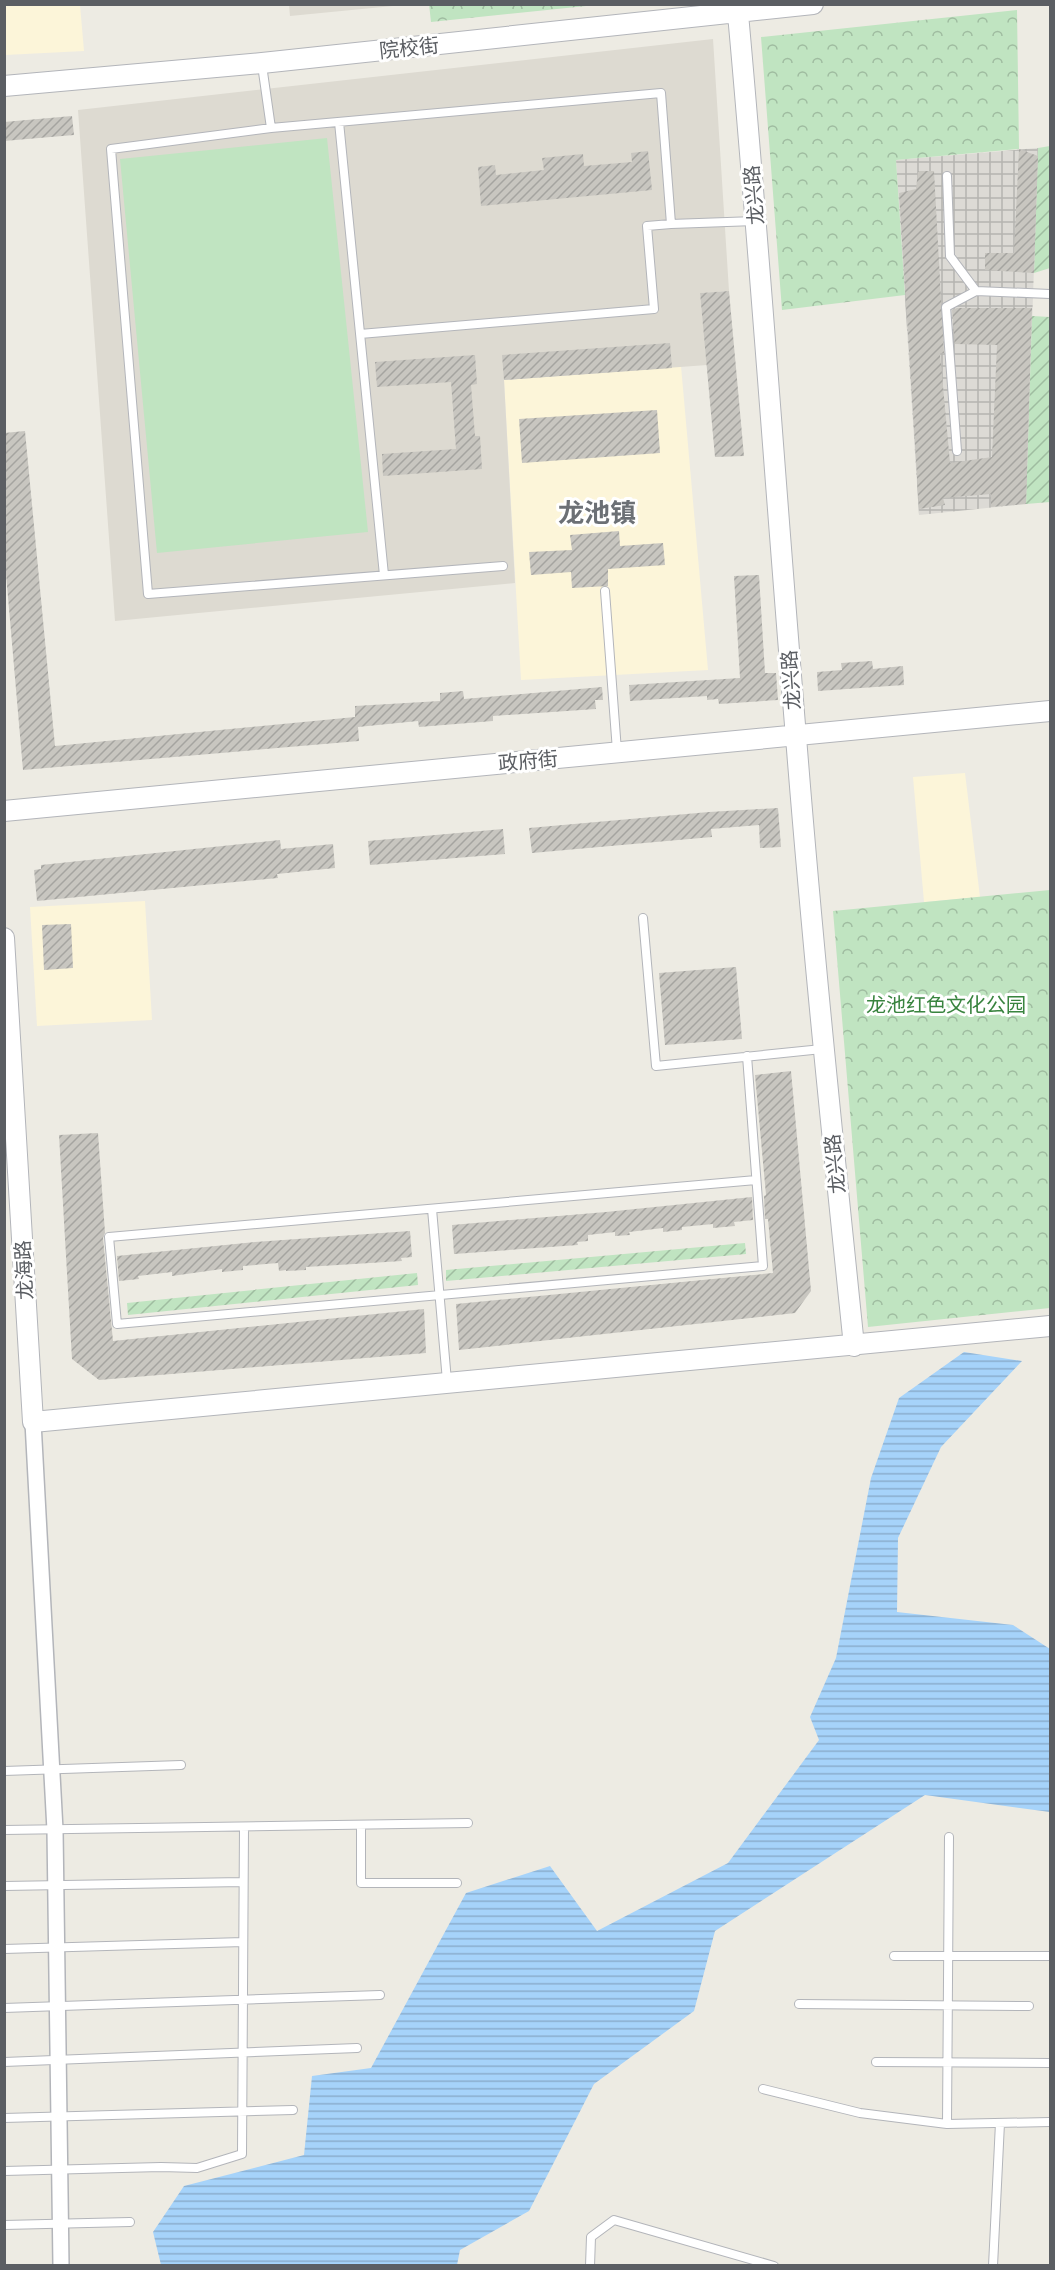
<svg xmlns="http://www.w3.org/2000/svg" width="1055" height="2270" viewBox="0 0 1055 2270" font-family="'DejaVu Sans','Noto Sans SC',sans-serif">
  <style>
    .commercial { fill: #fcf5d9 }
    .industrial { fill: url(#industrial-grid) }
    .education { fill: #dddad1 }
    .grass { fill: #c0e4c1 }
    .park { fill: url(#park-crowns) }
    .garden { fill: url(#garden-furrows) }
    .water { fill: url(#water-rules) }
    .building { fill: url(#building-hatch) }
    .lines { fill: none; stroke-linecap: round; stroke-linejoin: round }
    .service-casing { stroke: #b3b5ba; stroke-width: 10 }
    .minor-casing { stroke: #b3b5ba; stroke-width: 18 }
    .tertiary-casing { stroke: #b3b5ba; stroke-width: 22 }
    .service { stroke: #fff; stroke-width: 8 }
    .minor { stroke: #fff; stroke-width: 15 }
    .tertiary { stroke: #fff; stroke-width: 20 }
    .labels { text-anchor: middle; stroke-width: 6; stroke-linejoin: round; paint-order: stroke }
    .street-label { font-size: 20px; fill: #5b5e63; stroke: #fff }
    .park-label { font-size: 20px; fill: #39843f; stroke: #fff }
    .district-label { font-size: 26px; font-weight: bold; fill: #6c7075; stroke: #fff }
  </style>
  <defs>
    <pattern id="industrial-grid" width="8" height="8" patternUnits="userSpaceOnUse" patternTransform="scale(1.5)"><rect width="8" height="8" fill="#dcdad5"/><path d="M0 4h8M4 0v8" fill="none" stroke="#b5b4b0"/></pattern>
    <pattern id="park-crowns" width="20" height="18" patternUnits="userSpaceOnUse" patternTransform="scale(1.5)"><rect width="20" height="18" fill="#c0e4c1"/><path d="M2 6a3 3 0 1 1 6 0M12 15a3 3 0 1 1 6 0" fill="none" stroke="#9fbca0"/></pattern>
    <pattern id="garden-furrows" width="10" height="10" patternUnits="userSpaceOnUse" patternTransform="scale(1.5)"><rect width="10" height="10" fill="#c0e4c1"/><path d="M-1 1l2-2M0 10L10 0M9 11l2-2" fill="none" stroke="#9fbca0"/></pattern>
    <pattern id="water-rules" width="6" height="5" patternUnits="userSpaceOnUse" patternTransform="scale(1.5)"><rect width="6" height="5" fill="#a6d3fa"/><path d="M0 2.5h6" fill="none" stroke="#8aaece"/></pattern>
    <pattern id="building-hatch" width="6" height="6" patternUnits="userSpaceOnUse" patternTransform="scale(1.5)"><rect width="6" height="6" fill="#c8c6c0"/><path d="M-1 1l2-2M0 6l6-6M5 7l2-2" fill="none" stroke="#a5a4a0"/></pattern>
  </defs>
  <rect width="100%" height="100%" fill="#edebe3"/>
  <path class="commercial" d="M5 4 80 5 84 51 5 55Z
    M681 366 708 670 521 680 504 380Z
    M965 773 980 897 924 902 913 777Z
    M145 901 152 1020 37 1026 30 907Z"/>
  <path class="industrial" d="M1038 148 1026 504 919 515 896 160Z"/>
  <path class="education" d="M289 5V4L403 5 290 16Z
    M713 39 729 291 700 293 707 365 504 380 515 583 115 621 78 110Z"/>
  <path class="grass" d="M327 138 368 532 157 553 120 159Z"/>
  <path class="park" d="M429 4H596V5L431 22Z
    M1017 10 1019 149 896 160 905 295 782 310 761 37Z
    M1050 890V1308L868 1327 833 911Z"/>
  <path class="garden" d="M1050 146V268L1034 273 1038 148Z
    M1032 316 1050 317V502L1026 504Z
    M745 1243 746 1254 446 1281V1270Z
    M417 1273 418 1285 128 1315 127 1303Z"/>
  <path class="water" d="M964 1352 1022 1361 941 1447 898 1538 897 1612 1013 1625 1050 1649V1812L925 1795 715 1931 694 2011 594 2084 529 2211 460 2250 457 2265H161L153 2232 184 2186 304 2155 312 2076 371 2068 466 1893 550 1866 597 1931 728 1863 819 1740 810 1717 836 1658 871 1478 899 1398Z"/>
  <path class="building" d="M72 116 74 135 4 141V122Z
    M1019 149 1038 156 1034 273 985 270V253H1014Z
    M648 151 652 190 481 206 478 167 495 165 496 175 544 170 542 158 583 154 584 166 632 162 631 153Z
    M918 171H934L944 353H940L950 463 992 457 997 345 955 344 952 310 957 308H1032L1026 504 991 507V494L943 498 945 505 919 509 899 193 916 189Z
    M729 291 744 456 715 457 700 293Z
    M670 343 672 368 504 380 502 355Z
    M475 355 477 384 471 385 475 436H480L482 469 383 476 382 454 456 449 451 382 377 387 375 362Z
    M657 410 660 453 522 463 519 419Z
    M25 431 55 746 355 717V706L440 701V693L463 691 464 699 602 687 603 700H595L596 709 493 716V721L419 727 418 721 358 727 359 741 23 770 4 551V433Z
    M619 531 620 546 663 543 665 565 608 569V586L572 588 571 572 531 575 529 552 572 550 570 535Z
    M759 575 765 673H776L778 700 719 704 718 699 707 700V696L630 701 629 685 740 678 734 576Z
    M872 661 873 669 903 666 904 685 818 691 817 672 842 670 841 663Z
    M778 808 781 847 760 848 759 825 711 829 712 837 532 853 529 828 709 812Z
    M503 829 505 854 370 865 368 841Z
    M280 840 281 849 333 844 335 868 277 874 278 878 37 901 34 870 41 869V865Z
    M71 924 73 968 44 970 42 925Z
    M736 967 742 1039 665 1045 659 973Z
    M791 1071 811 1291 795 1313 459 1350 456 1304 773 1273 768 1219H765L764 1196 766 1195 755 1075Z
    M98 1133 105 1233 103 1238 113 1341 424 1309 426 1353 99 1380 72 1359 59 1135Z
    M752 1197 753 1220 734 1222 735 1226 713 1228V1224L682 1227V1230L663 1232V1228L629 1232 630 1235 615 1236V1232L588 1235V1241L577 1242 578 1245 454 1254 452 1225 606 1212Z
    M410 1231 412 1257 401 1258 402 1261 306 1267V1270L286 1271V1270L279 1271 278 1263 243 1266V1270L222 1272V1269L172 1276V1272L138 1276 139 1279 119 1281 117 1256 255 1242Z"/>
  <g class="lines">
    <g class="service-casing">
      <path id="service" d="M262 65 271 128
        M339 122 384 575
        M947 176 950 256 976 291 1050 294
        M360 334 654 309 647 226 671 224
        M957 451 946 307 976 291
        M503 566 148 594 111 149 271 128 661 93 671 224 755 221
        M605 591 617 751
        M643 918 656 1066 822 1049
        M747 1056 763 1266 117 1324 109 1237 756 1180
        M432 1209 447 1381
        M4 1771 181 1765
        M361 1825V1883H457
        M4 1830 468 1823
        M4 1886 243 1882
        M4 1949 243 1942
        M894 1956H1050
        M799 2004 1029 2006
        M4 2008 380 1995
        M4 2062 357 2048
        M876 2062 1050 2063
        M763 2089 860 2113 947 2124 1050 2122
        M4 2118 293 2110
        M947 2124 949 1837
        M4 2171 161 2167 197 2168 242 2154 244 1827
        M4 2225 130 2222
        M590 2266 591 2237 614 2220 774 2266
        M993 2266 1000 2123"/>
    </g>
    <g class="minor-casing">
      <path id="minor" d="M33 1422 55 1830 61 2266"/>
    </g>
    <g class="tertiary-casing">
      <path id="tertiary" d="M738 14C760 255 776 496 796 737 812 940 833 1143 854 1346
        M4 86 262 63 813 4
        M4 811 1050 711
        M4 938 33 1422 1050 1326"/>
    </g>
    <use href="#service" class="service"/>
    <use href="#minor" class="minor"/>
    <use href="#tertiary" class="tertiary"/>
  </g>
  <g class="labels">
    <g class="street-label">
      <text transform="translate(409 48) rotate(-6)" y="7">院校街</text>
      <text transform="translate(754 195) rotate(-95)" y="7">龙兴路</text>
      <text transform="translate(791 680) rotate(-94)" y="7">龙兴路</text>
      <text transform="translate(528 761) rotate(-5)" y="7">政府街</text>
      <text transform="translate(835 1164) rotate(-96)" y="7">龙兴路</text>
      <text transform="translate(24 1270) rotate(-93)" y="7">龙海路</text>
    </g>
    <g class="park-label">
      <text x="946" y="1012">龙池红色文化公园</text>
    </g>
    <g class="district-label">
      <text x="597" y="522">龙池镇</text>
    </g>
  </g>
  <rect width="1055" height="2270" fill="none" stroke="#5b5e63" stroke-width="12"/>
</svg>
